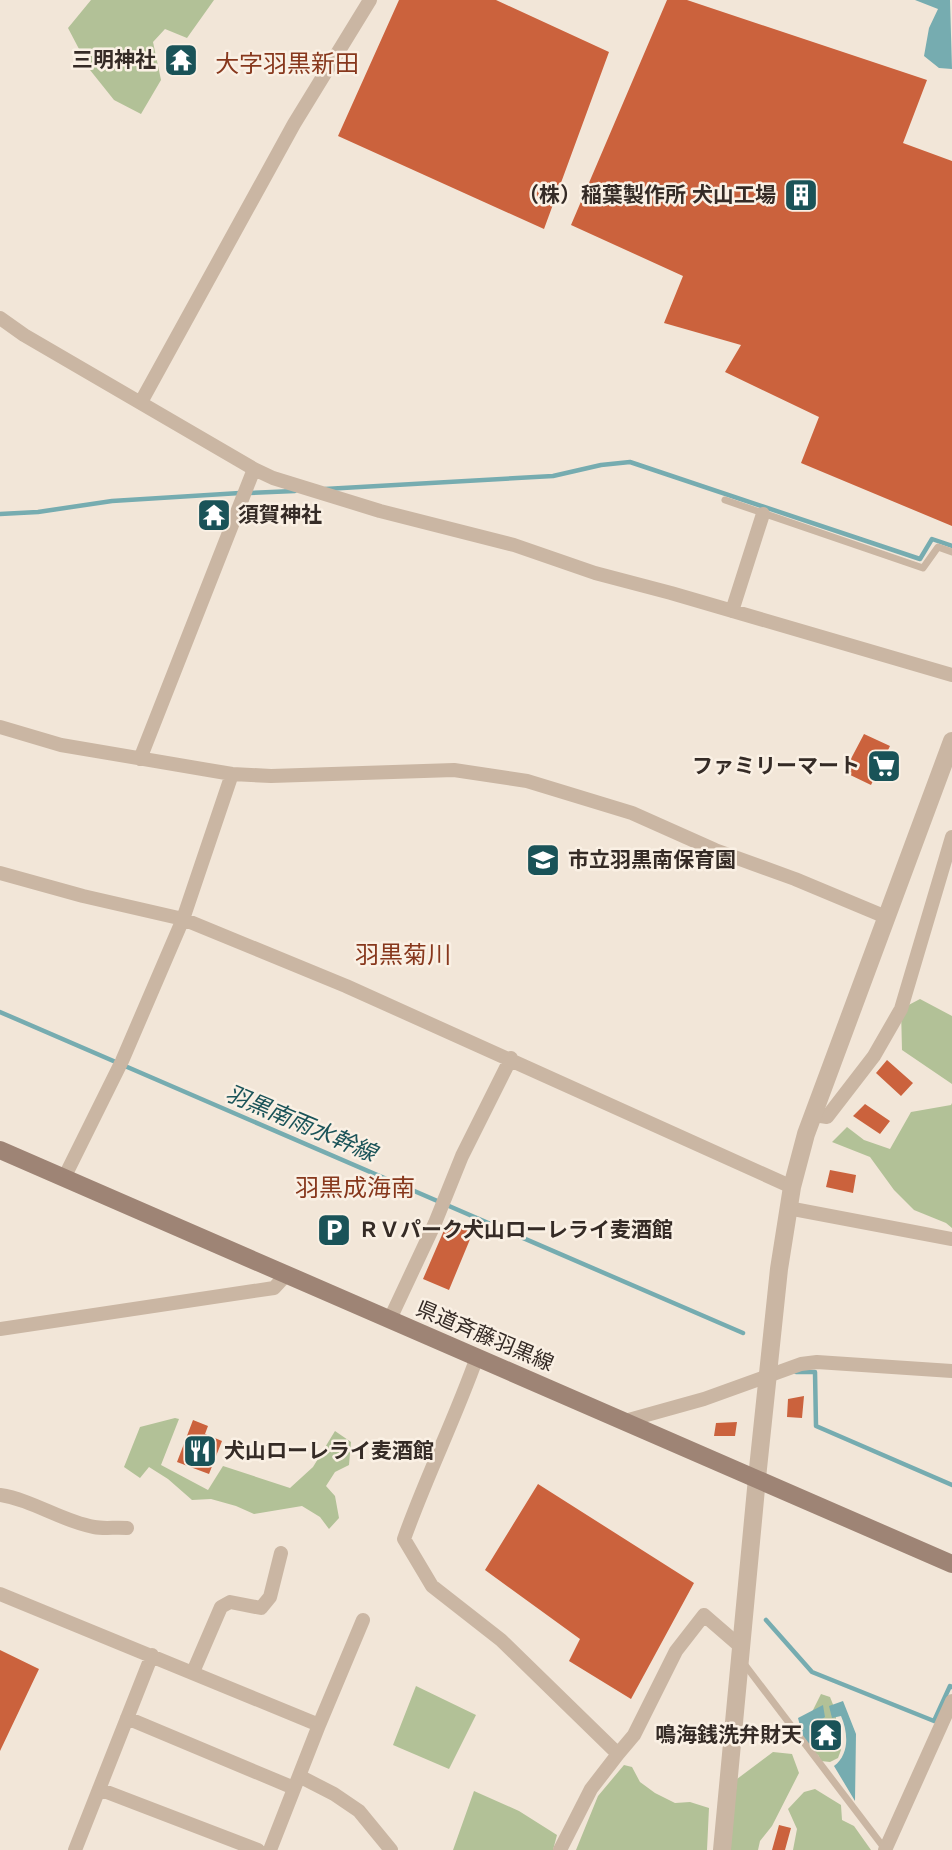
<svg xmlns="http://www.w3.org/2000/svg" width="952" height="1850" viewBox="0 0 952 1850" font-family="Quicksand,'Noto Sans JP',sans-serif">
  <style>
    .green { fill: #b2c197 }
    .water { fill: #76acb0 }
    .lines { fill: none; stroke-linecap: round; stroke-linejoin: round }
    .stream { stroke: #76acb0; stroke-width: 4.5 }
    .building { fill: #cb623d }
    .service { stroke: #cab6a3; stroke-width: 7 }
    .minor { stroke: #cab6a3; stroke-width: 14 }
    .tertiary { stroke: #cab6a3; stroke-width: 18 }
    .secondary { stroke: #9e8475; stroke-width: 18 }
    .labels { text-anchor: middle; stroke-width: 5; stroke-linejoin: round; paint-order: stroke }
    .poi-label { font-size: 21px; font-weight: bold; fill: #352b26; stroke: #faf0e4; text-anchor: end }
    .street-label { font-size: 21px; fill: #352b26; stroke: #faf0e4 }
    .water-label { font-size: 23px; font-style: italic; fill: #1a5358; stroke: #faf0e4 }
    .quarter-label { font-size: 24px; fill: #87371c; stroke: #faf0e4 }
  </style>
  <rect width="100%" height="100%" fill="#f2e6d8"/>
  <path class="green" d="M91 0H214L187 38 165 29 153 42 161 80 141 114 114 100 90 70 68 28Z
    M920 999 952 1016V1084L902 1050 901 1009Z
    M952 1103V1228L946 1223 914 1210 894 1190 870 1157 832 1142 847 1127 864 1140 890 1149 911 1112 951 1105Z
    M175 1418 179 1419 161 1465 208 1490 223 1466 290 1488 313 1467 335 1431 351 1442 349 1465 335 1472 326 1486 335 1496 339 1518 329 1529 320 1517 302 1506 254 1514 236 1506 211 1499 192 1500 168 1479 149 1467 140 1478 124 1467 140 1427Z
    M416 1686 476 1715 449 1769 393 1745Z
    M821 1694 830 1697 836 1712V1724L827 1723 817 1726 808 1720Z
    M809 1735 825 1738 837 1735 841 1750 838 1758 830 1762 821 1761 818 1755 808 1752 799 1742Z
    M773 1752 792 1754 799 1773 772 1826 760 1841 758 1850H730L737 1779Z
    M624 1765 632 1767 640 1782 655 1793 675 1803 690 1802 709 1808 707 1850H576L598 1796Z
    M815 1789 841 1805 842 1820 854 1826 871 1850H793L797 1829 788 1809 804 1792Z
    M474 1791 519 1811 557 1835 553 1850H453Z"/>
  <path class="water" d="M915 0H950L952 69 939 68 924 56 929 28 938 9Z
    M843 1701 856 1734 855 1801 834 1766C850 1754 848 1732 841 1716L832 1718 829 1706Z
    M823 1705 825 1717 810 1727 814 1742 805 1745 798 1718Z"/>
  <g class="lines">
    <path class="stream" d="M325 489 553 476 601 465 630 462 920 559 932 539 952 546
      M248 493 295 491
      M0 514 38 512 112 501 240 493
      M0 1012 743 1333
      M796 1372H815L816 1426 952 1485
      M766 1620 812 1672 934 1721 950 1686 952 1687"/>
  </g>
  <path class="building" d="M399 0H496L609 52 544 229 338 136Z
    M667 0H687L927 80 903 143 952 161V526L801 463 819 417 725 372 741 345 664 323 683 276 571 225Z
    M864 734 890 746 871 785 844 772Z
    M887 1060 913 1083 901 1096 876 1073Z
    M865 1104 890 1121 880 1134 853 1116Z
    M830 1170 856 1175 853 1193 826 1187Z
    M448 1221 473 1232 449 1290 423 1279Z
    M804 1396 802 1418 787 1417 788 1399Z
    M193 1420 208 1426 205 1434 222 1441 209 1474 177 1462Z
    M737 1422 735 1436H714L716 1423Z
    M538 1484 694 1583 631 1699 569 1661 580 1639 485 1570Z
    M0 1650 39 1669 0 1751Z
    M832 1726 835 1740 820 1743 816 1730Z
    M779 1825 791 1828 785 1850H772Z"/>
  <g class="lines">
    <path class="service" d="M725 500 923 568 938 547 952 552
      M742 1661 885 1849"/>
    <path class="minor" d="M0 318 24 335 254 469 273 478 380 511 514 545 595 573 671 593 952 675
      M141 402 294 124 370 0
      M732 611 763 514
      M0 727 61 745 232 774 271 776 454 770 527 781 632 813 715 850 795 879 886 917
      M140 759 254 469
      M0 873 83 896 183 919 346 986 792 1187
      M814 1115 827 1117 874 1056 901 1009 952 837
      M64 1178 122 1061 183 919 232 774
      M788 1208 952 1239
      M390 1319 435 1223 462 1156 511 1058
      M0 1329 274 1288 287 1274
      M477 1357C455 1419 426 1477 404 1539L432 1586 501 1640 618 1754 591 1789 560 1850
      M625 1421 704 1399 801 1364 817 1362 952 1371
      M0 1495C33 1500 61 1521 94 1527 104 1529 116 1527 127 1528
      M0 1594 319 1725
      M193 1672 221 1607 230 1602 261 1608 270 1597 281 1553
      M127 1718 294 1788
      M618 1754 634 1735 676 1651 704 1615 741 1647
      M299 1776 334 1794 359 1811 391 1850
      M99 1789 258 1850
      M75 1850 152 1655
      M270 1850 319 1725 363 1620
      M885 1850 952 1701"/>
    <path class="tertiary" d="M722 1850 757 1478 779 1269 792 1187 806 1134 952 741"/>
    <path class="secondary" d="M0 1150 952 1564"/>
  </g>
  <defs>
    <g id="temple-square" transform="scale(1.75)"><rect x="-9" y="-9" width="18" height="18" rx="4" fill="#1a5358" stroke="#faf0e4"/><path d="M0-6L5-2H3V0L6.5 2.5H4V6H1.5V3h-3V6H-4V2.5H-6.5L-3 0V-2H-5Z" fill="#fff"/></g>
    <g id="building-square" transform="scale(1.75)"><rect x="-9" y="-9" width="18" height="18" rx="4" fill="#1a5358" stroke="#faf0e4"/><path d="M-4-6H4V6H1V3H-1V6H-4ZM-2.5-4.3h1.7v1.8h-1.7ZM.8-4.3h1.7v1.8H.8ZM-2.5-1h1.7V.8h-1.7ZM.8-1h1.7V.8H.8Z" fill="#fff"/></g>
    <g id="supermarket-square" transform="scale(1.75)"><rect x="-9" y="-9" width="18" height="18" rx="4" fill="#1a5358" stroke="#faf0e4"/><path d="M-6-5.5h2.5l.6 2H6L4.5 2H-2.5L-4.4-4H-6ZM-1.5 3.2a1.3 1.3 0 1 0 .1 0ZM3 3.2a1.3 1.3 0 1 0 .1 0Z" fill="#fff"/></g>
    <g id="school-square" transform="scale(1.75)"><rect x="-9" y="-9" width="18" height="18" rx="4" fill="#1a5358" stroke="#faf0e4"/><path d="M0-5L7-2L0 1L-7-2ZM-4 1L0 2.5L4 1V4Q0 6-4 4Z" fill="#fff"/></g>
    <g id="parking-square" transform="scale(1.75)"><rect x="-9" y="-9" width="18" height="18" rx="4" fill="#1a5358" stroke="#faf0e4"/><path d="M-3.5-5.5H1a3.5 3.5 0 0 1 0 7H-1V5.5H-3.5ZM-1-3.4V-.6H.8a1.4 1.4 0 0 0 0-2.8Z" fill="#fff"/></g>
    <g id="restaurant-square" transform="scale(1.75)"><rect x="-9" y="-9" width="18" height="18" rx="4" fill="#1a5358" stroke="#faf0e4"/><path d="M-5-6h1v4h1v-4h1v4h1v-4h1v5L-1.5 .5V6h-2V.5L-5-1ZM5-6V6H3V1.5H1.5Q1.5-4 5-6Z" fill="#fff"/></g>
  </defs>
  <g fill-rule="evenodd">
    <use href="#temple-square" x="181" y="60"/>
    <use href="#building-square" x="801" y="195"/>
    <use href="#temple-square" x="214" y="515"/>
    <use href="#supermarket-square" x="884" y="766"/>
    <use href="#school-square" x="543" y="860"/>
    <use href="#parking-square" x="334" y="1230"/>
    <use href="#restaurant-square" x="200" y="1451"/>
    <use href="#temple-square" x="826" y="1735"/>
  </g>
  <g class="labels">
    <g class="poi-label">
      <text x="156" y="67">三明神社</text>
      <text x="776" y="202">（株）稲葉製作所 犬山工場</text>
      <text x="238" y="522" text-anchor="start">須賀神社</text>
      <text x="860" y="773">ファミリーマート</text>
      <text x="568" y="867" text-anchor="start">市立羽黒南保育園</text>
      <text x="358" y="1237" text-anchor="start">ＲＶパーク犬山ローレライ麦酒館</text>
      <text x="224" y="1458" text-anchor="start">犬山ローレライ麦酒館</text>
      <text x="802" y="1742">鳴海銭洗弁財天</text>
    </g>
    <g class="street-label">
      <text transform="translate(485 1336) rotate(23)" y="7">県道斉藤羽黒線</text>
    </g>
    <g class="water-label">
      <text transform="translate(301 1123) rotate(23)" y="8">羽黒南雨水幹線</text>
    </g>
    <g class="quarter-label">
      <text x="287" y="72">大字羽黒新田</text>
      <text x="403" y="963">羽黒菊川</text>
      <text x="355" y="1196">羽黒成海南</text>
    </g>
  </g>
</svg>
